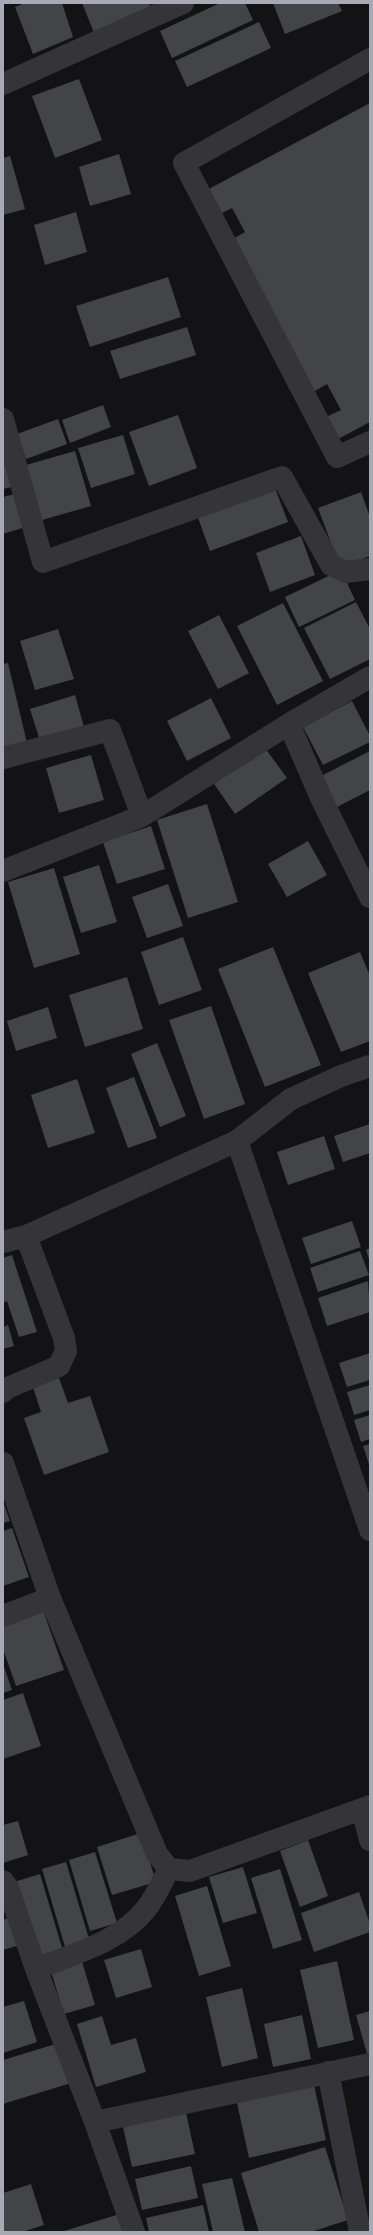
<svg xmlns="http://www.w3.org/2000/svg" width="373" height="2235" viewBox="0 0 373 2235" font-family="Rubik,sans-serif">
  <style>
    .building { fill: #434448 }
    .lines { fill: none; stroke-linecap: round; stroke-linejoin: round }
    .minor { stroke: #353539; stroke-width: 22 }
  </style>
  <rect width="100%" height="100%" fill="#131315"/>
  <path class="building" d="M25 3H62L73 37 33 54 15 7Z
    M82 3H149L153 12 95 35Z
    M220 3H245L253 20 172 58 160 31Z
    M273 3H338L342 11 285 34Z
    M259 22 271 48 187 87 175 61Z
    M79 79 102 140 55 158 32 96Z
    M370 103V422L338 439 326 417 341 410 327 384 313 392 233 239 245 232 232 208 220 214 207 190Z
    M119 154 131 194 90 206 79 167Z
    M10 156 25 209 3 215V158Z
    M76 212 87 252 45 265 34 225Z
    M168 277 181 317 90 347 76 306Z
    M187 327 196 355 120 379 110 351Z
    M103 405 111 427 70 443 62 420Z
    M178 415 197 468 149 486 129 432Z
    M58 419 67 444 26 459 17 434Z
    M123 435 135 474 91 488 78 448Z
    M75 451 91 506 35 522 19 467Z
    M3 454 20 485 3 489Z
    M273 483 288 522 210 551 196 512Z
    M361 492 370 517V556L340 567 318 508Z
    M19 493 29 526 3 534V497Z
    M301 536 315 575 270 592 256 553Z
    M341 570 355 600 299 627 285 597Z
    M356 602 370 629V659L330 679 304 628Z
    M283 603 323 681 277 705 237 626Z
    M219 615 249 673 218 689 188 631Z
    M58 629 74 679 35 690 20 641Z
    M8 663 27 743 3 748V664Z
    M75 695 84 727 40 741 30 709Z
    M211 698 231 738 187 761 167 721Z
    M352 701 370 736V742L323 765 303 727Z
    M265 748 287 778 235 814 214 784Z
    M370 751V790L337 807 321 776Z
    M91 755 104 800 59 813 46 768Z
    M207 804 238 902 188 918 157 820Z
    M151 826 165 869 117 884 103 842Z
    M308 841 327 875 287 897 268 864Z
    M99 865 117 922 81 933 63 877Z
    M54 868 80 954 34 968 8 882Z
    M168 884 183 926 147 938 132 897Z
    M183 937 202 990 159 1005 141 952Z
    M273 947 321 1065 265 1087 218 969Z
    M360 952 370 976V1041L341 1052 308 973Z
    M127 977 143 1029 85 1047 69 995Z
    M211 1006 245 1104 204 1119 169 1020Z
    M48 1007 57 1038 16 1051 7 1021Z
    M157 1043 186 1116 160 1127 131 1054Z
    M134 1077 157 1138 128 1148 106 1088Z
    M77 1079 95 1133 48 1148 31 1095Z
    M370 1124V1153L343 1162 334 1136Z
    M324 1136 335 1169 288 1185 277 1152Z
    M352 1221 361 1247 311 1264 302 1238Z
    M370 1248V1262L366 1250Z
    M360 1251 369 1275 318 1292 310 1268Z
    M12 1255 37 1332 19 1337 7 1301 3 1303V1258Z
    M368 1281 370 1312 327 1326 318 1298Z
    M8 1325 14 1346 3 1349V1327Z
    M370 1353V1380L347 1387 339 1363Z
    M59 1378 68 1403 90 1396 109 1452 44 1475 24 1418 41 1412 33 1387Z
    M370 1385V1410L354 1415 347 1392Z
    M370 1415V1439L361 1442 354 1420Z
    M370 1444V1467L363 1446Z
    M3 1501 10 1521 3 1523Z
    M12 1528 29 1577 3 1586V1531Z
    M43 1610 64 1670 16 1686 3 1649V1624Z
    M3 1664 12 1690 3 1693Z
    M23 1693 41 1746 3 1759V1700Z
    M18 1821 28 1855 3 1863V1825Z
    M141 1833 156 1882 112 1895 97 1847Z
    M308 1840 328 1896 300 1907 280 1851Z
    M95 1852 117 1923 90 1931 69 1860Z
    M66 1862 89 1939 65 1947 42 1869Z
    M243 1867 257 1913 223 1923 209 1877Z
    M280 1869 302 1940 273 1949 251 1878Z
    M40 1874 63 1951 37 1959 14 1882Z
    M207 1886 231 1966 199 1976 175 1896Z
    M359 1892 370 1924V1932L314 1952 301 1913Z
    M14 1916 23 1944 3 1950V1920Z
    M141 1949 152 1987 116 1998 104 1960Z
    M81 1958 95 2005 64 2014 50 1968Z
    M337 1961 354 2040 318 2048 300 1970Z
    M242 1988 258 2058 222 2067 206 1997Z
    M24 2001 37 2042 3 2053V2007Z
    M370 2011V2056L368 2057 356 2015Z
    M302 2015 311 2059 273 2067 264 2024Z
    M102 2016 111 2045 136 2038 146 2072 96 2087 77 2024Z
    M59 2043 71 2083 3 2104V2060Z
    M314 2085 326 2140 249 2158 237 2103Z
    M186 2113 195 2154 132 2167 123 2127Z
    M325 2147 348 2220 311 2232H259L241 2173Z
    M191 2166 198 2198 142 2210 135 2179Z
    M232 2178 245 2232H213L202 2184Z
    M31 2184 44 2225 22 2232H3V2193Z
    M203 2205 209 2232H149L146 2218Z
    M123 2213 128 2232H61Z"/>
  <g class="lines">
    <path class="minor" d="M370 59 184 163 337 457 370 442
      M3 84 183 3
      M3 419 43 562 282 477 331 565 346 572 370 569
      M289 724 322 800 370 897
      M3 758 110 730 142 816
      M3 871 142 816 289 724 370 677
      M237 1141 370 1530
      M3 1242 26 1236 237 1141 291 1099 341 1076 370 1066
      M3 1392 5 1389 59 1366 66 1351 64 1338 26 1236
      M3 1463 50 1598
      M3 1616 50 1598 157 1854 169 1869 190 1871 370 1806
      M362 1809 370 1840
      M3 1881 8 1888 36 1969 95 2122 370 2064
      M36 1969C73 1954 120 1942 146 1909 155 1898 162 1882 169 1869
      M328 2072 360 2232
      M95 2122 134 2232"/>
  </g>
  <rect width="373" height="2235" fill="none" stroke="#a7aab4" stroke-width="8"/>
</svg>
